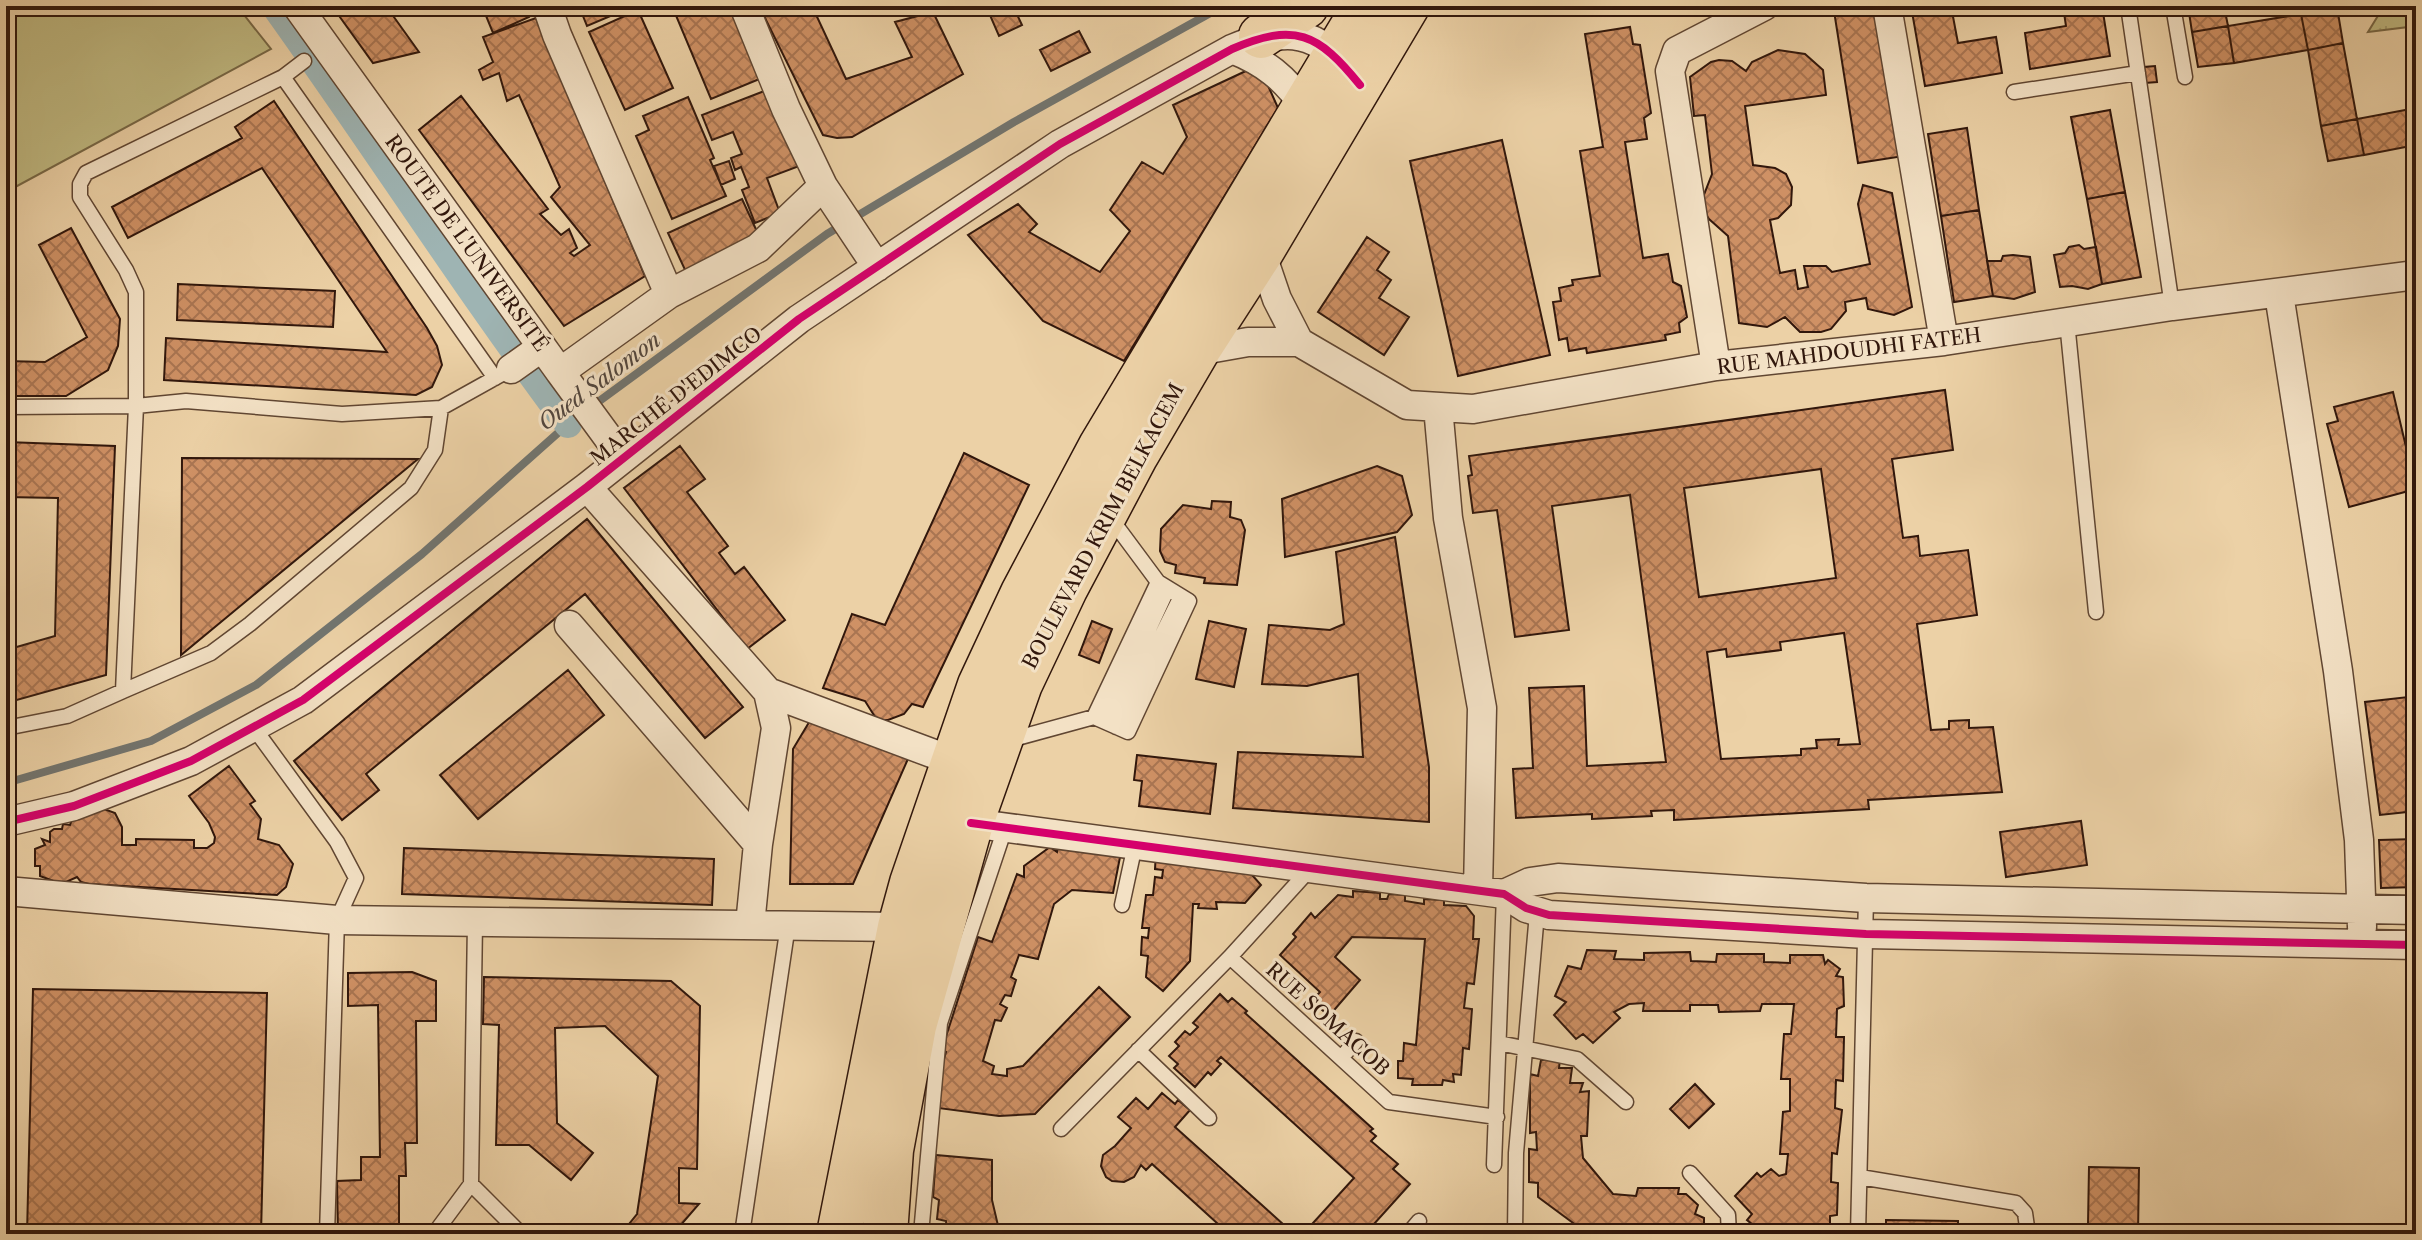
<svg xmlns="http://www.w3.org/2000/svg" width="2422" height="1240" viewBox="0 0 2422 1240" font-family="'Libre Caslon Text',serif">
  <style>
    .grass { fill: url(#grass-tufts); stroke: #786846; stroke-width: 2 }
    .park { fill: #c0b981; stroke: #786846; stroke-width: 2 }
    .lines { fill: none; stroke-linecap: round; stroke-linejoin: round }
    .stream { stroke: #727570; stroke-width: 8 }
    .canal { stroke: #9eb4b3; stroke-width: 28 }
    .building { fill: url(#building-cross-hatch); stroke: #31170c; stroke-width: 2; fill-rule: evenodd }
    .service-casing { stroke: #604632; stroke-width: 17 }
    .minor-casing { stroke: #604632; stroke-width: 31 }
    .primary-casing { stroke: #31170c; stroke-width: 47 }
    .service { stroke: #f3e1c5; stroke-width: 14 }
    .minor { stroke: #f3e1c5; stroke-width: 28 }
    .primary { stroke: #ecd1a6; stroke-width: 44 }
    .cycleway-casing { stroke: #f3e1c5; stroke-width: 13 }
    .cycleway { stroke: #d6006c; stroke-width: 8 }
    .labels { text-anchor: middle; stroke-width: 6; stroke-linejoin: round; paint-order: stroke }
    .street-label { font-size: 20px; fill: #31170c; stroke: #f3e1c5 }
    .water-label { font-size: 22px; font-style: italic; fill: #52463e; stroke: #f3e1c5 }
  </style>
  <defs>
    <pattern id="grass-tufts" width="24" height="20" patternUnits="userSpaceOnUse" patternTransform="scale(2)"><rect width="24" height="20" fill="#c0b981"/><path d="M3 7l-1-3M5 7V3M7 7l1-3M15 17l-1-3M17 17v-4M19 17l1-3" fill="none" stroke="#a59e6e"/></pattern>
    <pattern id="building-cross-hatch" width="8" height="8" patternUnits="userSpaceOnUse" patternTransform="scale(2)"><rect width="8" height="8" fill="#cf9165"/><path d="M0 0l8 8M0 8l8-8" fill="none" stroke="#a97552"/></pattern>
  </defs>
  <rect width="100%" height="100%" fill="#ecd1a6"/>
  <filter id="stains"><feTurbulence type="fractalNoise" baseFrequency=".0025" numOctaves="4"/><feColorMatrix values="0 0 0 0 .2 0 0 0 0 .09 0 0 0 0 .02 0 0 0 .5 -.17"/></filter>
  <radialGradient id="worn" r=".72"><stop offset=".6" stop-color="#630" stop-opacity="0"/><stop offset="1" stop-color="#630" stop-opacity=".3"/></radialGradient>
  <path class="grass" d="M2384 6H2416V26L2368 32Z"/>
  <path class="park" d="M6 6H237L271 49 6 192Z"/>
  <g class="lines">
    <path class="stream" d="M6 783 151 741 256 685 422 554 568 424 827 234 1014 122 1223 6"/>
    <path class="canal" d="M275 6C374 144 466 288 568 424"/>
  </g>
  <path class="building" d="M332 6H386L419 52 373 63Z
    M482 6H525L529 17 493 33Z
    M579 6H634L587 26Z
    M672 6H740L769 75 711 99Z
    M759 6H812L846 79 912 57 895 22 933 12 963 74 852 137 837 138 823 135Z
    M986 6H1013L1022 25 999 36Z
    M1837 6H1879L1904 156 1858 163 1834 11Z
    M1911 6H1951L1958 43 1996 37 2002 73 1925 86Z
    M2063 6H2102L2110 56 2030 69 2025 33 2066 26Z
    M2188 6H2224L2228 26 2192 32Z
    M2337 7 2343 43 2308 50 2301 14Z
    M638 10 673 88 625 110 589 32Z
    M2301 14 2308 50 2234 63 2228 26Z
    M536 18 645 276 564 326 419 130 461 96 548 209 540 214 561 235 569 229 577 248 570 253 574 256 590 245 551 197 560 187 519 95 507 101 499 73 483 80 479 70 493 62 483 37Z
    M2228 26 2234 63 2198 67 2192 32Z
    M1630 27 1633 44 1640 45 1651 113 1644 118 1647 139 1625 142 1643 258 1668 254 1673 282 1681 286 1687 317 1679 323 1680 332 1665 335 1666 340 1587 353 1586 348 1569 351 1567 338 1559 340 1553 302 1561 301 1559 288 1573 285 1572 280 1600 276 1580 151 1603 147 1585 34Z
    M1079 31 1090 52 1051 71 1040 50Z
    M2343 43 2357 119 2321 126 2308 50Z
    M1778 50 1805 54 1823 70 1826 95 1745 106 1753 165 1775 168 1786 174 1792 187 1791 205 1778 218 1770 220 1780 273 1795 270 1798 289 1808 287 1804 266H1826L1832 272 1870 264 1858 204 1863 185 1892 193 1912 307 1894 315 1868 309 1866 298 1845 302 1846 311 1831 329 1821 332H1800L1785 317 1767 327 1739 323 1728 236 1709 219 1700 205 1712 174 1705 115 1694 116 1690 77 1711 62 1719 60 1732 61 1746 71 1752 62Z
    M2155 66 2157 82 2145 83 2144 67Z
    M1248 70 1266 81 1278 108 1124 361 1043 321 968 235 1018 204 1037 224 1029 232 1100 272 1130 231 1110 210 1142 162 1163 174 1187 137 1173 105Z
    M772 88 802 165 767 178 780 213 755 223 742 190 749 187 741 167 735 170 731 158 742 154 733 132 712 140 702 115Z
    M688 97 714 158 710 160 726 196 672 219 636 136 649 130 643 116Z
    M274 101 427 328 437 346 442 365 432 387 416 395 164 380 166 338 387 352 262 168 128 238 112 207 242 138 235 127Z
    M2416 108V145L2364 155 2357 119Z
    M2110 110 2125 192 2087 199 2071 117Z
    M2357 119 2364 155 2328 161 2321 126Z
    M1967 128 1979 210 1941 216 1928 134Z
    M1502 140 1550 355 1458 376 1410 161Z
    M729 161 735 179 721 185 714 166Z
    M2125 192 2141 277 2102 284 2087 199Z
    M742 199 760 238 686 272 668 233Z
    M1979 210 1993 296 1954 302 1941 216Z
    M71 228 120 319 118 346 108 370 66 396H6V361L45 362 87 337 39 245Z
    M1367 237 1389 252 1377 270 1391 280 1379 298 1409 317 1384 355 1318 312Z
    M2079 245 2084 249 2096 247 2102 284 2088 289 2072 286 2060 287 2054 255 2065 253 2069 247Z
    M2013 255 2030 257 2035 292 2014 299 1993 296 1987 261H2001L2003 256Z
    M178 284 335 291 333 327 177 320Z
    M1945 390 1953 450 1892 459 1903 538 1918 536 1920 556 1968 550 1977 615 1917 624 1931 730 1949 729V721L1969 720V728L1993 727 2002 792 1868 800 1869 809 1674 820V810L1651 811 1652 816 1592 819V814L1516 818 1513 769 1533 768 1529 688 1584 686 1587 766 1666 762 1630 495 1552 506 1569 630 1515 637 1497 510 1473 513 1468 476 1472 475 1469 456ZM1821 469 1836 578 1699 597 1684 488ZM1844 633 1860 744 1838 745 1839 739 1816 740 1817 748 1801 749V755L1721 759 1707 652 1726 649 1727 657 1781 650 1780 642Z
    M2393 392 2416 489 2349 507 2327 424 2338 421 2334 407Z
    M6 442 115 446 106 675 6 703V650L55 636 58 498 6 497Z
    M680 446 705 479 687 492 728 546 719 553 735 574 744 567 785 620 747 649 624 488Z
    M964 453 1029 485 923 707 912 704 904 714 888 720H877L865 701 823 688 852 614 885 625Z
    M182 458 418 459 181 655Z
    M1377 466 1402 476 1412 515 1397 532 1285 557 1282 499Z
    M1212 501 1231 502 1230 517 1241 520 1245 530 1237 585 1204 583 1205 578 1175 573 1176 565 1165 562 1160 551 1161 529 1183 505 1211 509Z
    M587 519 743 707 705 738 585 594 366 774 379 790 342 820 294 761Z
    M1395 537 1429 767V822L1233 808 1238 752 1363 757 1358 674 1307 686 1262 684 1269 625 1330 630 1344 624 1336 552Z
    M1092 621 1112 629 1099 663 1079 655Z
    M1209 621 1246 629 1234 687 1196 679Z
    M568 670 604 715 478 819 440 775Z
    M2408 697 2414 744 2416 811 2380 815 2365 702Z
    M814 714 911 752 853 884H790L793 749Z
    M1137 755 1216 764 1210 814 1139 806 1142 781 1134 780Z
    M229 766 255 801 250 804 261 819 258 839 279 845 293 864 286 887 277 895 89 884 81 882 77 877 66 882H56L40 876V866H35V849L45 845 42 839 50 842V832L54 829H62L63 824 70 825 74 814 104 809 115 813 122 827V845H136V839L194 840V848H207L214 843 215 837 209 823 189 796Z
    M2081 821 2087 865 2006 877 2000 832Z
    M2416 839V887L2381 888 2379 840Z
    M1058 844 1121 852 1113 893 1072 890 1054 904 1038 959 1019 955 1011 977 1016 980 1011 996 1005 995 1000 1004 1007 1008 1001 1021 995 1020 983 1061 994 1066 992 1074 1007 1076V1069L1023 1066 1099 987 1130 1017 1035 1114 999 1116 938 1108 940 1072 946 1052 942 1049 978 937 992 942 1017 874 1024 877V866L1050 847 1057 852Z
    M404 848 714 859 712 905 402 894Z
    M1156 852 1244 866 1261 885 1245 903 1216 902 1217 909 1198 908 1199 904H1193L1190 961 1163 991 1146 977 1148 956 1141 955 1142 937 1148 938 1149 928H1142L1146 895H1153L1155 877 1162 878 1163 870 1155 869Z
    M1353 891 1380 893V899H1387L1389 894 1405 895V901L1424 904V899L1444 900V905L1466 906 1474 916 1473 939H1479L1474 984 1467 983 1464 1008 1472 1009 1469 1049 1463 1048 1461 1075 1453 1074 1454 1082 1443 1080 1442 1085H1412L1413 1079 1398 1078V1061H1403L1404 1043 1416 1045 1425 939 1352 937 1335 957 1360 980 1329 1016 1312 1001 1320 992 1280 955 1296 937 1293 934 1311 913 1315 918 1338 895 1353 897Z
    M1587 950 1616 951 1614 959 1644 960V953L1690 952 1691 961 1716 962 1717 954H1764V962L1790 963V955H1823L1825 964 1828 960 1840 969 1836 976 1843 977 1844 1006 1837 1009 1836 1037H1844L1843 1081 1836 1080 1835 1108 1842 1110 1837 1154 1832 1153 1831 1182 1838 1183 1837 1215 1830 1216V1234H1764L1747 1220 1752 1214 1735 1196 1757 1173 1761 1177 1771 1169 1779 1176 1786 1174 1788 1154H1780L1783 1112 1790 1111V1079H1781L1784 1034H1791L1794 1004H1762L1760 1011 1719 1012 1718 1005H1690V1011H1643L1644 1003 1629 1004 1614 1012 1620 1018 1593 1043 1583 1034 1576 1039 1554 1015 1566 1002 1555 996 1568 966 1581 969Z
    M412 972 436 981V1021H416L417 1143H405L406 1176H399V1234H338L337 1181 361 1180V1157H380L378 1005 348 1006V973Z
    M484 977 671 981 700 1006 697 1169 679 1168V1203L699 1204 673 1234H621L637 1214 658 1076 605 1026 555 1028 557 1123 593 1153 571 1180 529 1145H496L499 1025 483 1024Z
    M33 989 267 993 261 1234H27Z
    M1220 994 1228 1002 1232 998 1247 1011 1245 1013 1373 1129 1370 1131 1376 1136 1371 1141 1398 1164 1393 1169 1410 1184 1365 1234H1303L1354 1178 1221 1057 1217 1061 1221 1064 1211 1075 1208 1072 1195 1087 1174 1068 1178 1064 1169 1056 1179 1046 1175 1042 1185 1031 1190 1035 1198 1027 1193 1023Z
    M1541 1060H1560L1559 1068H1572L1570 1083H1583L1580 1092 1589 1091 1587 1136H1581L1583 1158 1613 1194 1636 1196 1638 1188H1679L1678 1194H1686L1698 1205 1695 1214 1704 1218V1234H1588L1538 1197V1183L1529 1182V1149L1537 1150 1536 1132 1530 1133V1074L1538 1076Z
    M1695 1084 1714 1104 1689 1128 1670 1109Z
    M1162 1093 1175 1104 1178 1100 1190 1110 1175 1127 1294 1234H1229L1152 1164 1146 1170 1141 1165 1134 1177 1124 1182 1112 1181 1106 1177 1101 1166 1103 1155 1115 1146 1131 1128 1118 1117 1136 1098 1148 1109Z
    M936 1155 992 1160V1200L1000 1234H947L946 1221 937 1219 939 1200 933 1197Z
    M2089 1167 2139 1168 2138 1234H2070V1224H2088Z
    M1886 1220 1958 1221V1234H1886Z"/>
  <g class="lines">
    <g class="service-casing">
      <path id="service" d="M2128 6 2172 306
        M2173 6 2185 77
        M304 61 283 77 495 378
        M2014 92 2138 73
        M2067 322 2096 612
        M6 407 136 406V292L126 270 80 197V184L86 173 283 77
        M123 691 211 653 250 624 411 488 435 450 441 408
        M1094 717 1128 732 1189 601 1158 582
        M1106 722 1168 588
        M1116 727 1181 596
        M6 728 67 716 123 691 136 406 186 401 342 414 441 408 511 369
        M254 728 337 842 356 878 337 920 327 1234
        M1010 740 1094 717 1158 582 1109 516
        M1122 905 1135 845
        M1230 957 1389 1102 1497 1117
        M1499 1043 1577 1059 1626 1102
        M1138 1050 1209 1118
        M1341 1058 1356 1041
        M1061 1129 1230 957 1310 869
        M1494 1165 1504 894
        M1690 1173 1728 1215 1729 1234
        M1860 1177 2016 1203 2025 1213 2028 1234
        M471 1184 521 1234
        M434 1234 471 1184 475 922
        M742 1234 788 925
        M921 1234 940 1023 1005 828
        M1408 1234 1419 1221
        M1515 1234 1516 1153 1537 913
        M1858 1234 1866 898"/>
    </g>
    <g class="minor-casing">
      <path id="minor" d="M297 6 560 372 669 294 758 248 823 186
        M547 6 557 35 669 294
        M744 6 786 109 823 186 877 267
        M1887 6 1944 341
        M1232 49C1265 62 1285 78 1305 107
        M1261 252 1277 299 1299 342
        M2279 294 2338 671 2359 840 2362 927
        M1197 351 1248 342H1299L1407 405 1473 409 1716 366 1944 341 2172 306 2416 275
        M1716 366 1670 71 1677 51 1764 6
        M511 369 542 347
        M560 372 623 458
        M1438 407 1448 518 1482 708 1478 890
        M587 487 768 692 776 728 758 844 750 925
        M569 625 758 844
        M768 692 953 761
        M6 822 74 806 191 761 303 700 587 487 799 319 1060 144 1232 49C1278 30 1312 25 1346 68
        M971 823 1504 894 1526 908 1549 915 1866 934 2416 945
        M6 891 337 920 900 927
        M1504 894 1530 882 1558 878 1866 898 2416 910"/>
    </g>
    <g class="primary-casing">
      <path id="primary" d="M1261 36 1306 6
        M839 1234 900 927 912 883 980 685 1023 593 1101 446 1365 6
        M885 1234 891 1150 914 1026 971 823 1020 684 1065 589 1136 455 1197 351 1261 252 1407 6"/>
    </g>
    <use href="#service" class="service"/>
    <use href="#minor" class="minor"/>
    <use href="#primary" class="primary"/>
    <g class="cycleway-casing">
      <path id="cycleway" d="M6 822 74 806 191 761 303 700 587 487 799 319 1060 144 1232 49C1295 22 1318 33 1360 85
        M971 823 1504 894 1526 908 1549 915 1866 934 2416 945"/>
    </g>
    <use href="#cycleway" class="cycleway"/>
  </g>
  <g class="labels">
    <g class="street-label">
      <text transform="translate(467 243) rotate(54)" y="7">ROUTE DE L'UNIVERSITÉ</text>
      <text transform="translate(1849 351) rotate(-7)" y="7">RUE MAHDOUDHI FATEH</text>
      <text transform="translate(676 396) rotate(-38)" y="7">MARCHÉ D'EDIMCO</text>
      <text transform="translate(1103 526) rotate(-62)" y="7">BOULEVARD KRIM BELKACEM</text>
      <text transform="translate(1328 1019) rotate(42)" y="7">RUE SOMACOB</text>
    </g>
    <g class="water-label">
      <text transform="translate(599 381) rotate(-37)" y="8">Oued Salomon</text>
    </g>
  </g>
  <rect width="2422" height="1240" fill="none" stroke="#ecd1a6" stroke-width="32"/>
  <rect x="8" y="8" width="2406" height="1224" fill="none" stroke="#31170c" stroke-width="4"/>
  <rect x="16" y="16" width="2390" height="1208" fill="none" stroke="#31170c" stroke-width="2"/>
  <rect width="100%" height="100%" filter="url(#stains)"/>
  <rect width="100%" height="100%" fill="url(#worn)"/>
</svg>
